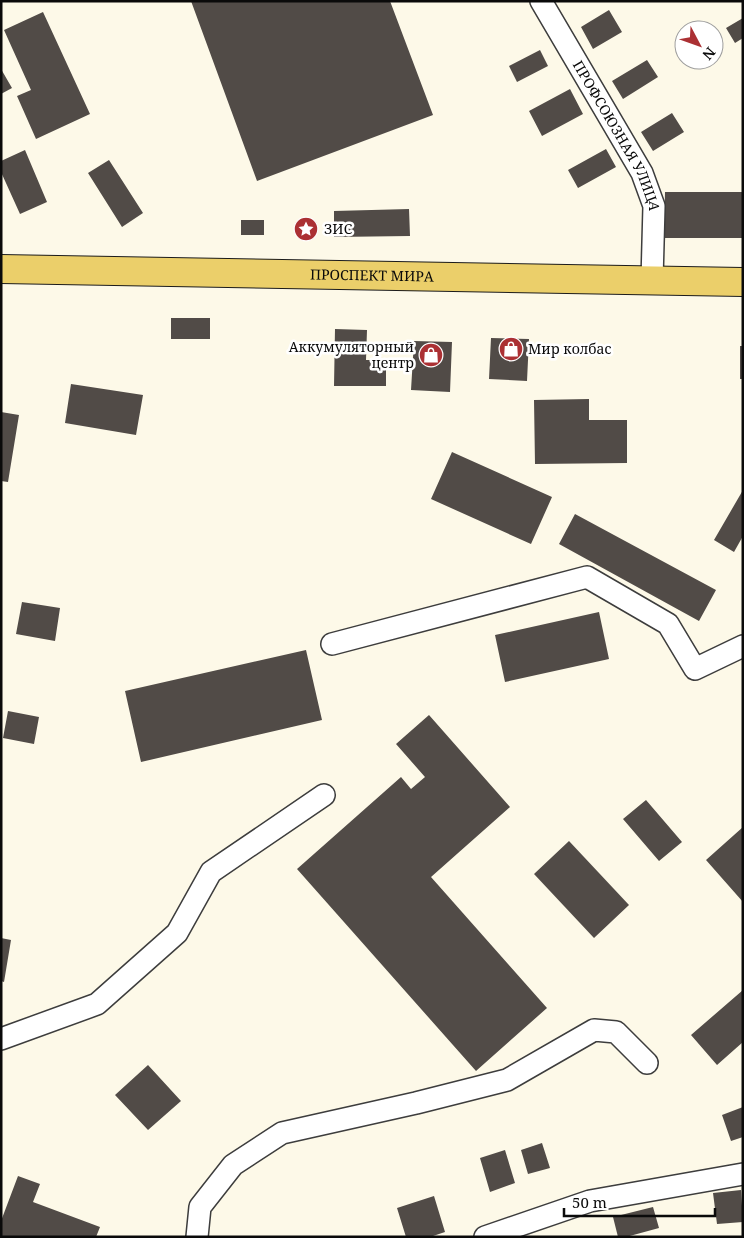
<svg xmlns="http://www.w3.org/2000/svg" width="744" height="1238" viewBox="0 0 744 1238" font-family="'Noto Serif',serif">
  <style>
    .building { fill: #514b47 }
    .lines { fill: none; stroke-linecap: round; stroke-linejoin: round }
    .minor-casing { stroke: #3d3d3d; stroke-width: 24 }
    .major-casing { stroke: #1b1b1b; stroke-width: 30 }
    .minor { stroke: #fff; stroke-width: 21 }
    .major { stroke: #ebcf6a; stroke-width: 28 }
    .labels { text-anchor: middle; stroke-width: 5; stroke-linejoin: round; paint-order: stroke }
    .street-label { font-size: 14px; fill: #0a0a0a; stroke: #fff }
    .poi-label { font-size: 14px; fill: #0a0a0a; stroke: #fff; text-anchor: start }
  </style>
  <rect width="100%" height="100%" fill="#fdf9e8"/>
  <path class="building" d="M191 1H390L433 115 257 181Z
    M609 10 622 32 593 49 581 27Z
    M43 12 90 114 36 139 17 96 31 90 4 30Z
    M743 18V38L735 43 726 28Z
    M540 50 548 66 517 82 509 66Z
    M647 60 658 77 623 99 612 81Z
    M1 69 12 88 1 94Z
    M570 89 583 114 542 136 529 111Z
    M672 113 684 132 653 151 641 132Z
    M606 149 616 167 578 188 568 170Z
    M25 150 47 202 20 214 1 172V161Z
    M109 160 143 213 122 227 88 173Z
    M665 192H743V238H664Z
    M409 209 410 236 334 237V211Z
    M241 220H264V235H241Z
    M171 318H210V339H171Z
    M335 329 367 330 366 360H386V386H334Z
    M491 338 529 339 527 381 489 379Z
    M414 341 452 342 450 392 411 390Z
    M740 346H743V379H740Z
    M71 384 143 395 136 435 65 423Z
    M589 399V420H627V463L535 464 534 400Z
    M1 412 19 415 8 482 1 481Z
    M452 452 552 497 531 544 431 499Z
    M743 490V536L734 552 714 540Z
    M575 514 716 590 699 621 559 544Z
    M22 602 60 608 55 641 16 634Z
    M599 612 609 659 505 682 495 635Z
    M306 650 322 720 141 762 125 691Z
    M8 711 39 717 34 744 3 738Z
    M429 715 510 807 431 877 547 1008 476 1071 297 869 401 777 411 789 425 777 396 744Z
    M646 800 682 842 659 861 623 819Z
    M743 827V902L706 860Z
    M569 841 629 905 594 938 534 874Z
    M1 938 11 940 4 982 1 981Z
    M743 990V1042L717 1065 691 1035Z
    M148 1065 181 1101 148 1130 115 1095Z
    M743 1107V1137L731 1141 722 1115Z
    M542 1143 550 1168 528 1174 521 1150Z
    M505 1150 515 1183 490 1192 480 1158Z
    M18 1176 40 1184 33 1202 100 1227 96 1237H1V1221Z
    M741 1190 743 1222 717 1224 713 1193Z
    M434 1196 445 1232 430 1237H406L397 1208Z
    M653 1207 659 1228 626 1237H618L613 1217Z"/>
  <g class="lines">
    <g class="minor-casing">
      <g id="minor">
        <path id="s1" d="M541 1 642 173 654 206 652 280"/>
        <path d="M332 644 587 577 668 624 695 669 743 646"/>
        <path d="M1 1039 97 1004 177 933 211 872 324 795"/>
        <path d="M197 1237 200 1207 233 1165 282 1133 416 1103 507 1080 594 1030 616 1032 647 1063"/>
        <path d="M485 1237 590 1201 743 1174"/>
      </g>
    </g>
    <g class="major-casing">
      <g id="major">
        <path id="s2" d="M1 269 743 282"/>
      </g>
    </g>
    <use href="#minor" class="minor"/>
    <use href="#major" class="major"/>
  </g>
  <defs>
    <g id="sight-disc" transform="scale(1.25)"><circle r="9.5" fill="#ab3033" stroke="#fff"/><path d="M0-6L1.8-2.2L6-1.7L2.9 1.2L3.7 5.4L0 3.3L-3.7 5.4L-2.9 1.2L-6-1.7L-1.8-2.2Z" fill="#fff"/></g>
    <g id="shop-disc" transform="scale(1.25)"><circle r="9.5" fill="#ab3033" stroke="#fff"/><path d="M-5-2.5h2.3a2.7 3.5 0 0 1 5.4 0H5L5.5 6h-11ZM-1.5-2.5h3a1.5 2.3 0 0 0-3 0Z" fill="#fff"/></g>
  </defs>
  <g fill-rule="evenodd">
    <use href="#sight-disc" x="306" y="229"/>
    <use href="#shop-disc" x="511" y="349"/>
    <use href="#shop-disc" x="431" y="355"/>
  </g>
  <g class="labels">
    <g class="street-label">
      <text dy="5" stroke="none"><textPath href="#s1" startOffset="155">ПРОФСОЮЗНАЯ УЛИЦА</textPath></text>
      <text dy="5" stroke="none"><textPath href="#s2" startOffset="371">ПРОСПЕКТ МИРА</textPath></text>
    </g>
    <g class="poi-label">
      <text x="324" y="234">ЗИС</text>
      <text x="414" y="352" text-anchor="end">Аккумуляторный<tspan x="414" dy="16">центр</tspan></text>
      <text x="528" y="354">Мир колбас</text>
    </g>
  </g>
  <rect width="744" height="1238" fill="none" stroke="#0a0a0a" stroke-width="5"/>
  <g transform="translate(699 45) rotate(131)"><circle r="24" fill="#ffffff" stroke="#9d9d9d"/>
  <path d="M0-4L9 19L0 12L-9 19Z" fill="#ab3033"/>
  <text y="-8" font-size="14" font-weight="bold" text-anchor="middle" fill="#0a0a0a">N</text>
  </g>
  <path d="M564 1208v8h151v-8" fill="none" stroke="#0a0a0a" stroke-width="2.5"/>
  <text x="572" y="1208" font-size="15" fill="#0a0a0a" stroke="#ffffff" stroke-width="4" paint-order="stroke">50 m</text>
</svg>
